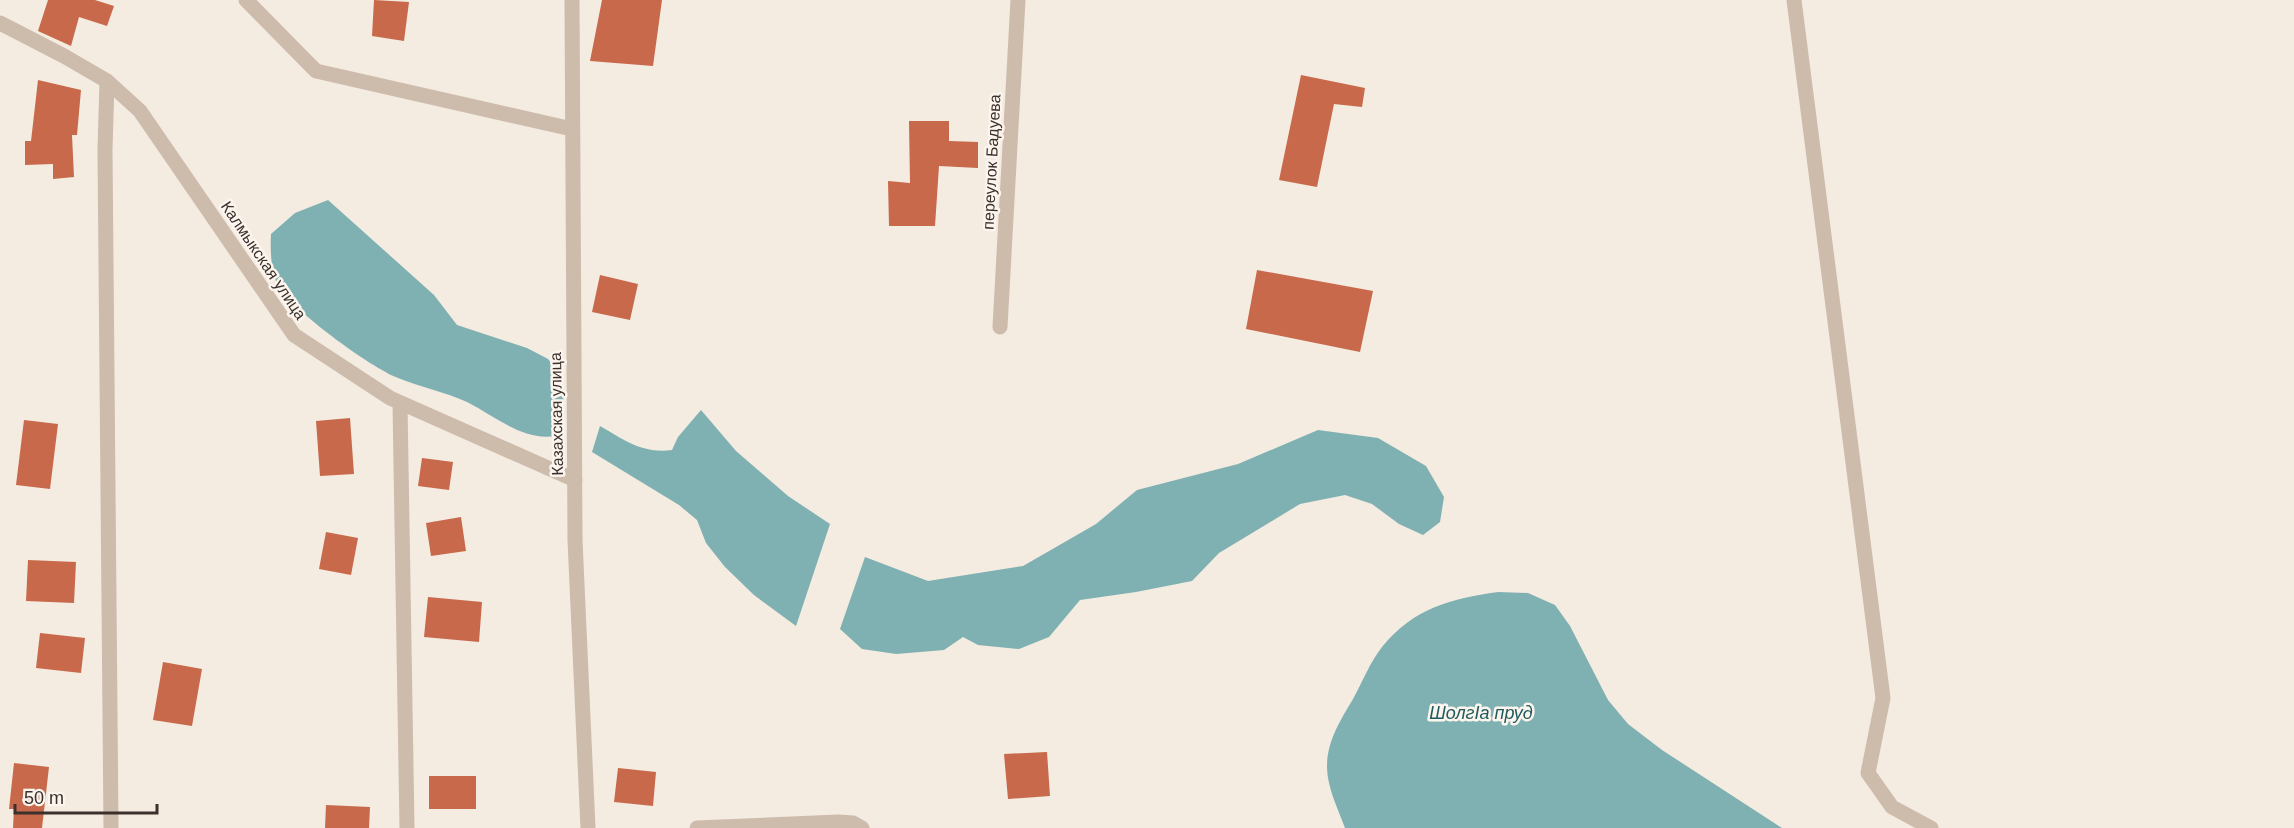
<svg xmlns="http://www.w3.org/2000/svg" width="2294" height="828" viewBox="0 0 2294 828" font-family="Arial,sans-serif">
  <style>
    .water { fill: #7fb0b2 }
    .building { fill: #c8694b }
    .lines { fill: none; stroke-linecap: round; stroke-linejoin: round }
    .minor { stroke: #cdbbac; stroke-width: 15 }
    .labels { text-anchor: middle; stroke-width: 5; stroke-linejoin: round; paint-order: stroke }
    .street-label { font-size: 16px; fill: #3b302b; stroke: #fbf5ee }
    .water-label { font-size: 18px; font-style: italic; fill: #1f5a5e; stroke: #fbf5ee }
  </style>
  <rect width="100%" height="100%" fill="#f4ebe1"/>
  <path class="water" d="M328 200 434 295 457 325 527 348 548 359 558 372 564 390 561 426 555 436C522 441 495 416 467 402 445 392 421 387 398 378 370 367 300 315 281 291 271 277 270 251 271 234L295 213Z
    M701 410 736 451 788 496 830 524 796 626 754 595 725 567 706 543 697 520 679 505 592 452 600 426C624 440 643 454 672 450L678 437Z
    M1318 430 1378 438 1426 466 1444 497 1440 522 1423 535 1399 524 1372 504 1345 495 1300 504 1219 553 1192 581 1136 592 1080 600 1049 637 1019 649 978 645 963 637 944 650 896 654 862 649 840 629 865 557 928 581 1023 566 1096 524 1137 490 1238 464Z
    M1498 592 1528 593 1555 605 1570 626 1608 700 1628 724 1662 750 1782 828H1345C1338 809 1327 787 1327 767 1327 741 1340 721 1353 699 1362 683 1370 662 1382 647 1414 608 1450 599 1498 592Z"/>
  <path class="building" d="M48 0H95L114 6 107 26 79 17 71 46 38 31Z
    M374 0 409 2 404 41 372 36Z
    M602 0H662L653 66 590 61Z
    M1301 75 1365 88 1362 107 1334 104 1317 187 1279 180Z
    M38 80 81 90 77 135H72L74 177 53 179V164L25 165V141H31Z
    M909 121H949V141L978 142V168L939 166 935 226H889L888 181 910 183Z
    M1257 270 1373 291 1360 352 1246 329Z
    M600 275 638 284 630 320 592 312Z
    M350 418 354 474 320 476 316 421Z
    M24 420 58 424 50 489 16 485Z
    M422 458 453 462 449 490 418 486Z
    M461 517 466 551 431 556 426 523Z
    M326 532 358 538 351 575 319 569Z
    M28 560 76 562 74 603 26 601Z
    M428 597 482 602 479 642 424 637Z
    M40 633 85 638 81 673 36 668Z
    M163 662 202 669 192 726 153 720Z
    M1047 752 1050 796 1008 799 1004 754Z
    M14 763 49 767 42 828H13L14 809H9Z
    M618 768 656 772 653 806 614 802Z
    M429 776H476V809H429Z
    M326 805 370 807 369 828H325Z"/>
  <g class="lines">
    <path class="minor" d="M246 0 316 71 572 129
      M572 0 575 540 588 828
      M1794 0 1883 698 1868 773 1892 807 1931 828
      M0 23 64 56 107 81 140 111 294 335 390 398 575 480
      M107 81 105 150 111 828
      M1000 327 1018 0
      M400 403 407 828
      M697 828 838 822 853 823 862 828"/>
  </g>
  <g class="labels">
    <g class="street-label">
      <text transform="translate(991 162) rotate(-87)" y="6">переулок Бадуева</text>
      <text transform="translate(264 260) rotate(56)" y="6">Калмыкская улица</text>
      <text transform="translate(556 414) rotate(-91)" y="6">Казахская улица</text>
    </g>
    <g class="water-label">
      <text x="1481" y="719">ШолгIа пруд</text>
    </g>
  </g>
  <path d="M15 804v9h142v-9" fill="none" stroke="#3b302b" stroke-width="3"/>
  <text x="24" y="804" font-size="18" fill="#3b302b" stroke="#fbf5ee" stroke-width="4.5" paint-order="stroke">50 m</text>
</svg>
